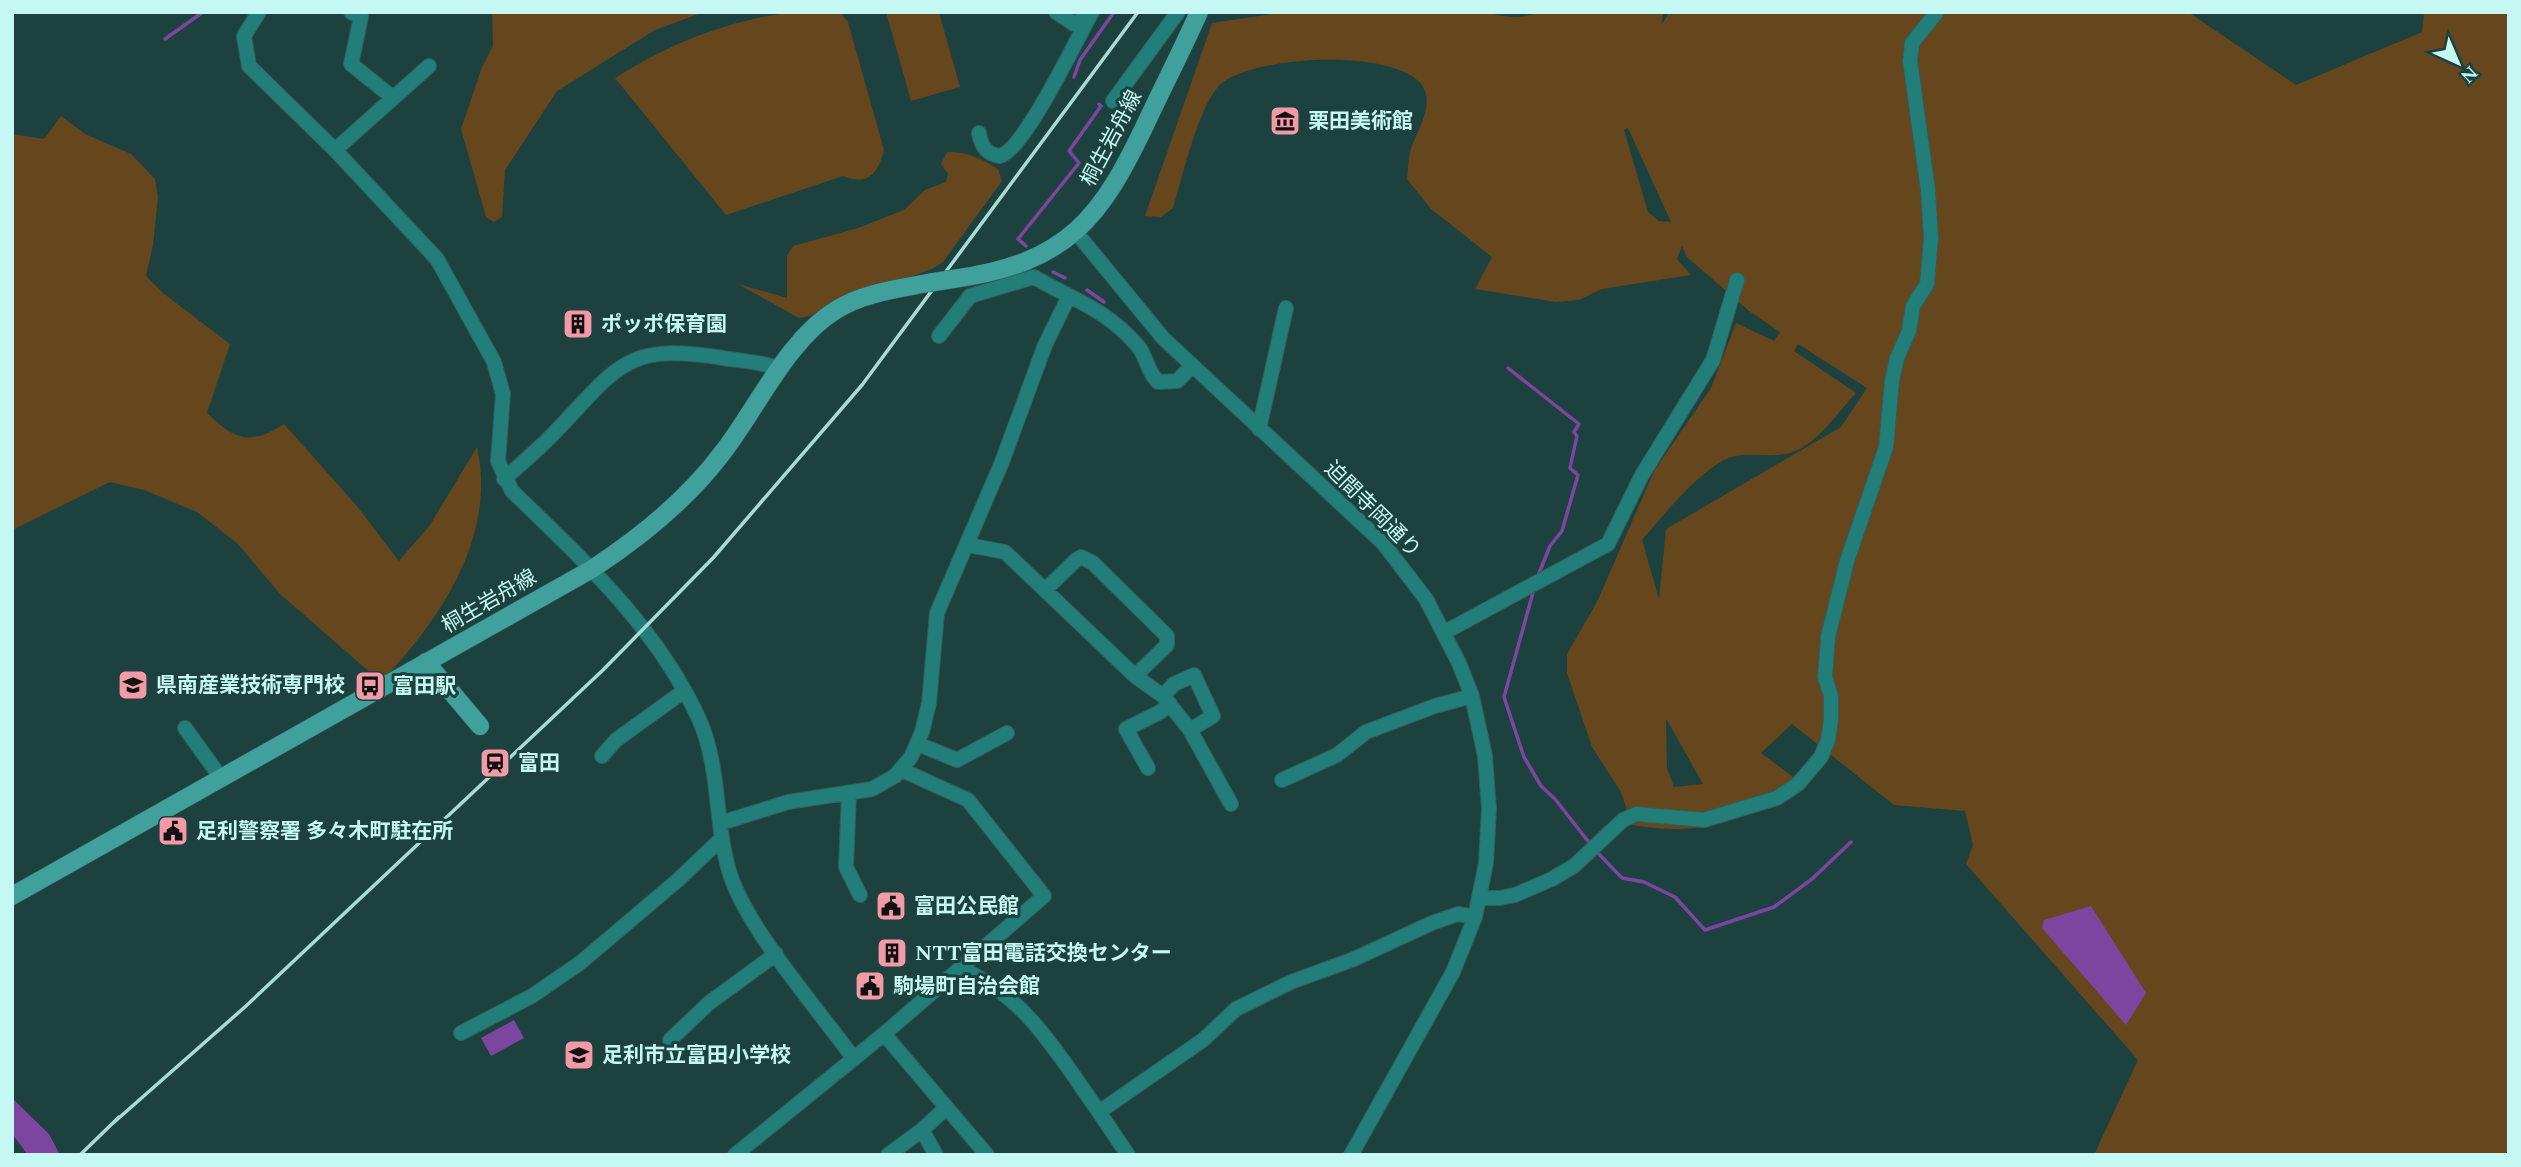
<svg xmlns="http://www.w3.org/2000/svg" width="2521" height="1167" viewBox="0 0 2521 1167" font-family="Spectral,'Noto Sans JP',serif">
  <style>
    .green { fill: #66461d; fill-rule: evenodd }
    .water { fill: #7c46a0 }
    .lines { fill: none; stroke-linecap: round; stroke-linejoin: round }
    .stream { stroke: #7c46a0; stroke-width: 3.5 }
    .minor-casing { stroke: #345e5b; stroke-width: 16 }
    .major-casing { stroke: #345e5b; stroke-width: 19 }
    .minor { stroke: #217e79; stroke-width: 14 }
    .major { stroke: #40a19c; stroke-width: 18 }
    .rail { stroke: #aadad6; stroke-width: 3.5 }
    .major-bridge-casing { stroke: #345e5b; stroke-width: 19; stroke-linecap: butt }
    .major-bridge { stroke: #40a19c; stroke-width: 18 }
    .labels { text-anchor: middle; stroke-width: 6; stroke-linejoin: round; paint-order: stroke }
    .poi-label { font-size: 21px; font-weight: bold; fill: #c5f8f3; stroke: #1d413f; text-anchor: start }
    .street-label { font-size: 21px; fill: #c5f8f3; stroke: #1d413f }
  </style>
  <rect width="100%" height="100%" fill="#1d413f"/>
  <path class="green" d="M492 12H704L655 30 557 91 505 170 502 217 494 222 486 217 461 129 482 67 493 46Z
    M795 12H840L848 22 884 150C878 174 868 186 843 176L726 215 615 78C670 43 730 19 795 12Z
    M886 12H939L960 87 911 101Z
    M1286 12H1487C1504 18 1523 19 1540 12H1663L1662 25 1669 12H2188L2296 85 2422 32 2424 12H2509V1155H2094L2138 1060 1966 864 1973 845 1965 811 1894 805 1792 724 1761 753 1796 779C1731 822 1713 837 1632 825L1621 792 1592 747 1567 673V654L1597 602 1654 471 1711 388 1736 323 1774 341 1780 332 1749 311 1687 257 1682 246 1677 259 1691 275 1602 289 1579 300 1556 302 1475 289 1492 257 1431 209 1407 179C1408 170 1408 161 1410 152 1415 134 1432 111 1425 91 1409 46 1243 54 1217 88 1197 113 1183 175 1173 208L1161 217 1145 216 1212 23ZM1628 128 1671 222 1659 221 1648 212 1624 130ZM1798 344 1867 388 1841 427 1666 529 1659 599 1642 540C1666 513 1692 478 1724 460 1745 449 1771 460 1793 452 1818 443 1838 412 1856 393L1794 351ZM1666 720H1667L1703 784 1674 787 1667 768Z
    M61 116 85 134 131 154 155 179 158 197 153 245 146 276 163 293 230 344 207 413C235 440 250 446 284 424L356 505 399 561 430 525 477 447C497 537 440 620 381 682L279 593 238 544 197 512 144 490 110 482 12 530V134L44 139Z
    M947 152C966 151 983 159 998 169L1002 181 943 262C914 282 875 282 844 296 828 303 816 317 799 318L738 284 787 298V256L793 246 858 228 904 210 925 190 946 182 948 174 941 164Z"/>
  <path class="water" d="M2091 906 2146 993 2126 1025 2042 928 2044 920Z
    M514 1020 524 1038 491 1056 481 1038Z
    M12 1098 49 1134 60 1155H28L12 1134Z"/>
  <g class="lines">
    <path class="stream" d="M165 39 203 12
      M1074 77 1080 60 1114 12
      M1026 246 1018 239 1079 163 1069 151 1101 106 1099 104
      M1053 272 1065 278
      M1087 290 1104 302
      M1508 368 1579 424 1574 432 1577 436 1570 468 1578 475 1562 531 1550 546 1537 578
      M1534 589 1504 697 1524 757 1541 786 1555 799 1591 845
      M1596 851 1622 878 1644 882 1675 897 1705 930 1774 907 1812 879 1851 842"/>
    <g class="minor-casing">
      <path id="minor" d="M259 12 244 36 249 66 335 150 437 259 494 362 503 394 498 461 512 491C582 559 657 627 699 719 721 768 714 823 730 874 748 930 818 1009 854 1059
        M351 12 361 17 351 64 392 97
        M1056 12 1074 24 1089 15
        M1113 101 1178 12
        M979 133C981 146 986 154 1000 156 1025 149 1076 40 1092 12
        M335 150 429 66
        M1075 231 1163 338 1383 543 1426 599 1459 663 1472 696 1485 756 1489 809 1486 863 1475 917 1453 972 1351 1155
        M939 336 970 296 1034 277C1073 300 1106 309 1137 345 1147 356 1147 372 1158 382L1177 381 1192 366
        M1259 429 1286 308
        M504 479C521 464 539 449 555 432 618 367 624 342 723 358 742 361 763 362 781 369
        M968 545 1005 552 1135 676 1163 696 1190 730 1231 804
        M1045 590 1076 560 1081 557 1093 563 1167 636V645L1135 676
        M1445 632 1608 544 1642 475 1713 360 1737 280
        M1163 696 1174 684 1194 675 1213 716 1190 730
        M185 728 221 778
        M918 744 957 760 1007 733
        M602 756 616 740 684 691
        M1148 768 1126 729 1160 712 1170 704
        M1282 780 1337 755 1366 732 1435 706 1472 696
        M849 793 846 867 860 895
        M721 823 788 802 872 789 895 776 911 757 922 732 929 703 937 613 1002 462 1045 345 1069 296
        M1480 898H1500L1515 895 1552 879 1574 866 1623 820 1636 814 1704 820 1777 798 1798 784 1821 757 1828 740 1831 720V696L1825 677 1828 637 1847 561 1886 447 1892 381 1897 358 1909 331 1913 306 1927 284 1931 238 1928 190 1910 61 1912 43 1937 12
        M962 969C1027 997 1059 1056 1099 1112
        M461 1033 532 996 580 963 678 880 722 838
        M884 1034 987 1155
        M670 1040 709 1003 776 954
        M735 1155 884 1034 1044 896 968 800 902 770
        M888 1155 922 1130
        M936 1155 922 1130 946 1108
        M1128 1155 1099 1112 1203 1040 1236 1009 1291 982 1354 959 1432 923 1458 914 1475 917"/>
    </g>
    <g class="major-casing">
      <path id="major" d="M953 279C1068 263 1101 219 1148 119 1165 83 1183 48 1199 12
        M426 662 480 726
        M12 896 592 569C641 537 688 499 723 452 757 408 788 339 836 310 863 293 897 289 928 283"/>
    </g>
    <use href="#minor" class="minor"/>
    <use href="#major" class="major"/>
    <path class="rail" d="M112 1124 246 1006 603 670 713 558 862 385 1138 12
      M80 1155 119 1117"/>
    <g class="major-bridge-casing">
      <path id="major-bridge" d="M928 283 953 279"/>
    </g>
    <use href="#major-bridge" class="major-bridge"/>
  </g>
  <defs>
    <g id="museum-square" transform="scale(1.575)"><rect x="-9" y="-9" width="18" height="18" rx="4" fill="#f39aa8" stroke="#1d413f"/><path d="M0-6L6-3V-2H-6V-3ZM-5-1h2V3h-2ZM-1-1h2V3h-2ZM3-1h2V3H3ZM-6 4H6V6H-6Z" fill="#111"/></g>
    <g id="building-square" transform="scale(1.575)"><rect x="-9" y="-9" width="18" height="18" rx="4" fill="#f39aa8" stroke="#1d413f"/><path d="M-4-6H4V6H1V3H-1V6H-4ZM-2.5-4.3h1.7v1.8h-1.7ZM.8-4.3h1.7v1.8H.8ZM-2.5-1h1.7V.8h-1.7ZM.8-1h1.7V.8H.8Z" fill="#111"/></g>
    <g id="school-square" transform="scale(1.575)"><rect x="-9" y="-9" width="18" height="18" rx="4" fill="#f39aa8" stroke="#1d413f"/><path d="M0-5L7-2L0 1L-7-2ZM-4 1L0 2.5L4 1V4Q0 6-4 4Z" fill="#111"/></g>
    <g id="bus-square" transform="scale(1.575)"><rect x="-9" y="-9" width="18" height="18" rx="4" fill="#f39aa8" stroke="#1d413f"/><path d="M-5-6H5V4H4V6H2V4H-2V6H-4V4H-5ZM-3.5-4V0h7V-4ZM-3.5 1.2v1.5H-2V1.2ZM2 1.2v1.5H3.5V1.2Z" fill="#111"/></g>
    <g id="station-square" transform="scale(1.575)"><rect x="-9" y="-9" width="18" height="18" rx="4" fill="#f39aa8" stroke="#1d413f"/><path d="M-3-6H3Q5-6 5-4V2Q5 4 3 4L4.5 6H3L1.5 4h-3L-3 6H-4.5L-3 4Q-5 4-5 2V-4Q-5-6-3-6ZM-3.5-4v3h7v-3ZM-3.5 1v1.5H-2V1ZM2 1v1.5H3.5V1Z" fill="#111"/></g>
    <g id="civic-square" transform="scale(1.575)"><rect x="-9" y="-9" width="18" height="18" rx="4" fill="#f39aa8" stroke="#1d413f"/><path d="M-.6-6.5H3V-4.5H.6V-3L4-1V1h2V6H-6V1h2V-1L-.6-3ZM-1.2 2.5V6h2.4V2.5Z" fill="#111"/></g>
  </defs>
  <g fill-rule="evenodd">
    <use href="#museum-square" x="1285" y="121"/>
    <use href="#building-square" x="578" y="324"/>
    <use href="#school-square" x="133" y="685"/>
    <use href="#bus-square" x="370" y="686"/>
    <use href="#station-square" x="495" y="763"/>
    <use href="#civic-square" x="173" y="831"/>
    <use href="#civic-square" x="891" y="906"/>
    <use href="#building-square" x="892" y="953"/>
    <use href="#civic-square" x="870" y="986"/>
    <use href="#school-square" x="579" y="1055"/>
  </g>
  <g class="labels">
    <g class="poi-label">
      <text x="1308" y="128">栗田美術館</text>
      <text x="601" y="331">ポッポ保育園</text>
      <text x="156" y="692">県南産業技術専門校</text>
      <text x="393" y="693">富田駅</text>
      <text x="518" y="770">富田</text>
      <text x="196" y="838">足利警察署 多々木町駐在所</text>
      <text x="914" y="913">富田公民館</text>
      <text x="915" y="960">NTT富田電話交換センター</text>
      <text x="893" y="993">駒場町自治会館</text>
      <text x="602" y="1062">足利市立富田小学校</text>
    </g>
    <g class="street-label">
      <text transform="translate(1111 138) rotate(-62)" y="7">桐生岩舟線</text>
      <text transform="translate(1373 509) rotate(45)" y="7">迫間寺岡通り</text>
      <text transform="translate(489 601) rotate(-30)" y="7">桐生岩舟線</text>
    </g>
  </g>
  <rect width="2521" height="1167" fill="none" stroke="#c5f8f3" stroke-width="28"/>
  <g transform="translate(2458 63) rotate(136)" stroke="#1d413f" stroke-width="5" paint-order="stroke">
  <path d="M0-5L12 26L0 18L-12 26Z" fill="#c5f8f3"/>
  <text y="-10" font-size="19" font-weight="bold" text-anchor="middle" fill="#c5f8f3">N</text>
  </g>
</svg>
